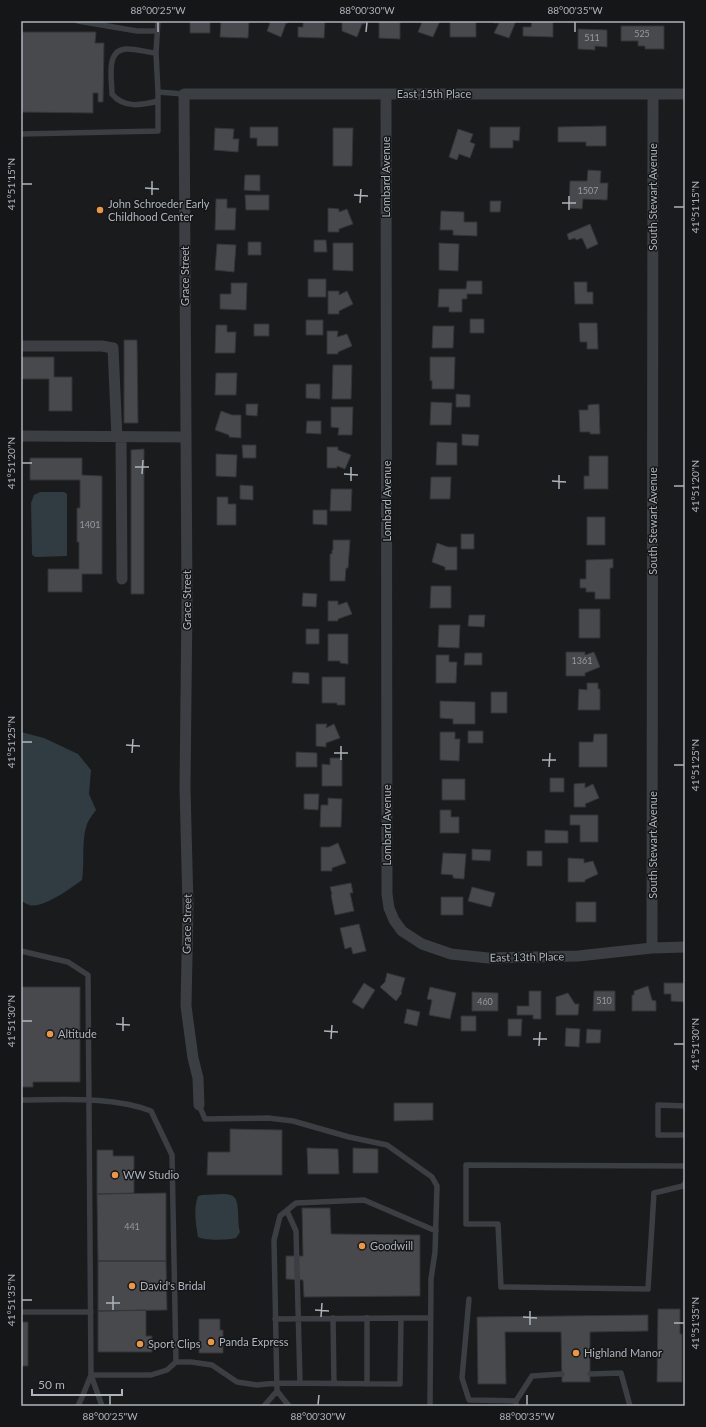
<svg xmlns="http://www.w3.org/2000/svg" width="706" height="1427" viewBox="0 0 706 1427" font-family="Lato,sans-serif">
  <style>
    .water { fill: #303c41 }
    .building { fill: #47494d; stroke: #343539 }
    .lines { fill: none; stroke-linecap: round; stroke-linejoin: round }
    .lane { stroke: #3b3e42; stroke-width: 5.5 }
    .street { stroke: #3b3e42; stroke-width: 11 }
    .ticks { fill: none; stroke: #adb4bc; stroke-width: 1.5 }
    .poi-dot { fill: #ef9640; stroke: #151618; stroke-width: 1.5 }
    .labels { text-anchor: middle; stroke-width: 3; stroke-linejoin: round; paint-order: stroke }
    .number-label { font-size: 9px; fill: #9499a0 }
    .street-label { font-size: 11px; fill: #adb4bc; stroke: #151618 }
    .poi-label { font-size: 11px; fill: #adb4bc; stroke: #151618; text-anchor: start }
    .neatline { fill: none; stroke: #adb4bc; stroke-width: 1.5 }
    .ticks-label { font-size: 10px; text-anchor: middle; fill: #adb4bc }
  </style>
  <rect width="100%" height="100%" fill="#1a1b1d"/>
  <path class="water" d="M40 492H64L67 494V556L36 557 33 556 32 554 31 503 34 495Z
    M21 732 44 738 78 754 91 770 89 794 96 810C93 814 89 819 87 824 81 841 85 862 82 880 71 888 43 909 29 905 26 904 23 902 21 900Z
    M222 1194C226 1194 231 1194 234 1197 240 1202 237 1223 240 1232L236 1238C228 1240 206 1241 198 1237 196 1224 193 1210 198 1196L202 1195Z"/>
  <path class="building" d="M190 21H210V33H190Z
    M221 21H249L248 38 220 37Z
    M267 21H288V23H286L281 37 267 31 270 23Z
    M303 21H325L324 38 298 37V27H303Z
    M342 21H365V24H362L357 37 342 31Z
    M379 21H400V39L379 38Z
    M418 21H440L433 37 418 32 422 22Z
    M450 21H476V37H450Z
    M494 21H516L509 38 494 33 499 23H494Z
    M532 21H553V37L523 36V27H531Z
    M621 26H664V49H645V46H638V41H621Z
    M578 29 607 30V47L595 46V50L578 49Z
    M21 32H96L95 43H104L103 102H98V93H93V113L21 112Z
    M606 126V146H586V142H558V127Z
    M250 127H278V146H257V138H250Z
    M490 127H520L519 141 513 140V148H490Z
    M215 128 234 129 233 139H239L238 152 214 150Z
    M333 128H353L352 166H333Z
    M458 129 473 134 470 142 475 144 470 158 459 154 457 160 449 157Z
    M588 170 601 171 600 183H608L607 200 583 199 582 209 569 208 570 181H587Z
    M245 175H260V191L244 190Z
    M245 195H269V210H246Z
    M216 199H227V208H236L235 230H215Z
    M490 201H501L500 212H490Z
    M328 208 339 209V212L347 209 353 224 339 229V232H328Z
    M441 211 464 212V222H477V236L453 235V230H440Z
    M590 224 598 244 587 249 582 238 576 240 575 238 569 240 567 234Z
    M314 240H326L327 252H314Z
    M248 242H261V255H248Z
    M333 243H353V271L333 270Z
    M439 243 459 244 458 271 439 270Z
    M217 244 236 245 234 272 215 270Z
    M308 279H326V297H308Z
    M467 281H482V294H467V299H462V312H449V307H438L439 289H466Z
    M574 282H587V292H593V304H575Z
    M231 283H247L246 310 220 309V294H231Z
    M328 291H339V295L347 291 353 304 339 311V314H328Z
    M470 319H484V333H470Z
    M306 320H323V335H306Z
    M579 323H597L598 349H587V342H580Z
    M254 324H269V336H254Z
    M216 325H227V332H236L235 353H215Z
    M433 326H454L453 348H432Z
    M327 331H338L337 337 347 334 352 346 338 352V354H327Z
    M124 340H137L138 423H124Z
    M21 357H54V377H72V411H49V379H22L21 381Z
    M430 357H455L454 389H432V380L430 381Z
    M333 365H352L351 399H332Z
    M216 373H237L236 395H215Z
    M306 384H320V399L306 398Z
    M456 394 470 395V407H456Z
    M431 402 452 403 451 425H430Z
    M246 404H258L257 416 246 415Z
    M599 404 600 434H590V432H580L579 410H588V405Z
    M331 407H353L352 435H338L339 428 331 427Z
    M221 411 232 415H241V438L229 437V435L215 430Z
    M307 421H321V434L306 433Z
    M462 434 479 435 478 446 462 445Z
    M437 442 457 443V465H436Z
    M242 445H256V458H243Z
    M327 447H338V450L351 455 345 469 337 466V468H327Z
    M144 449V594H131V450Z
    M216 454 237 455 236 477 216 476Z
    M589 456H608V489H584V476H589Z
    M30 458H82V475L102 476V574H82V592H48V569H79V542H77V508H80V480H30Z
    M431 477H451L450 499H430Z
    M240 485 253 486V500L240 499Z
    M331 489H352L351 511H330Z
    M217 497H228V504H236V525H217Z
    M313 510H327V525L313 524Z
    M587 517H605V545H587Z
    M461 534H474V549H461Z
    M333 540H350L348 568H346L345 581H330V554H332V550H333Z
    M437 543 448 547H457V570H445V567L432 562Z
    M613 559V568H610V599H595V592H586V588H580V579H586V560Z
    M431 586H451V608H430Z
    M303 593 317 594 316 607 302 606Z
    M328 601H338V605L347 602 352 614 338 619V621H328Z
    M579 609H600V638H579Z
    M469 615H485L484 627 468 626Z
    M439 625H460L459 648 438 647Z
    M306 629H319V644H306Z
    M328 634H348V664L340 663V661H328Z
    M566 652H585V655L594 652 600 667 585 673V676H566Z
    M465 653H482V665H464Z
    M436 655H449V662H457L456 683H436Z
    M293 672 309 673V684L292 683Z
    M322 677H345V705H337V703H322Z
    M587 683H598V689H600V710H578L579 689 587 690Z
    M491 692H507V713H491Z
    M440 701 475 702V724H453V719L440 718Z
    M316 724H327L326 728 334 724 340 738 326 743V747L316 746Z
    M468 731H483V743H468Z
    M440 732H455V739H460L459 761 440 760Z
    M594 734H607V767H579V742H593Z
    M296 752 317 753V767H296Z
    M330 758H342V786H322V764L330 765Z
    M550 778H564V792H550Z
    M442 779H465V800H442Z
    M585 783V788L593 784 599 798 585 804 586 807H574V784Z
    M304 794H319L318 810 304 809Z
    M328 798 342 799 341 827H320L321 805H328Z
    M440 810H451V817H459V833H440Z
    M570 815H598V842H580V825H570Z
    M545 830 568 831V843H545Z
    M338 843 346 863 332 868V871H321V847H329Z
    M472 849 491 850 490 861 472 860Z
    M527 851H542V866H527Z
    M443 853 466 854 464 879 453 878V875L441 874Z
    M568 858 584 859V863L593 861 598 874 585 880V882H568Z
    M351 883 353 893H350L354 911 335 915 331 895 332 894 330 887Z
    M472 887 495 893 491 907 468 901Z
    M441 897H463V915H441Z
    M576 902H596V922H576Z
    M359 924 366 951 353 954 351 947 345 949 340 928Z
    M387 973 405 978 401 992 402 993 396 1001 380 987 385 982Z
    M364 983 375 990 363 1009 352 1002Z
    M664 983H685V1002L671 1001V994H664Z
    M648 986 652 1000 656 1001V1011H632V995H634V991Z
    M21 987H80V1082H33V1087H21Z
    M430 987 456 993 450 1019 429 1015 432 1000 427 999Z
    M529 991H541V1019H533V1015H517V1006H529Z
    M594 991H615V1011H593Z
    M472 992 498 993V1011H472Z
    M568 993 575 1004H579L578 1015H556V997Z
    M407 1009 420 1012 417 1026 404 1023Z
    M461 1016H476V1031H461Z
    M508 1019H522L521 1036H508Z
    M566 1028 580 1029 579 1047 565 1046Z
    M587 1029 601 1030 600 1043H586Z
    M394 1103H433V1120L394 1121Z
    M230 1129 282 1130V1175H207L208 1152H230Z
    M307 1148 338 1149 339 1174H308Z
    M353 1148 378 1149V1173H353Z
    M97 1150H113V1156H134V1193L97 1194Z
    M166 1193V1261H98L97 1194Z
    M302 1208H330L331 1234 420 1235V1296L304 1297 303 1280 286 1279V1256H303Z
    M98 1261H166L167 1310 98 1311Z
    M658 1309H680V1334H682V1382H657Z
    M146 1310V1336H152V1352H98V1311Z
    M648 1315V1331L590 1332V1382H562L561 1332H505L506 1384H478L477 1317Z
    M199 1319H220V1330H223V1353H199Z
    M21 1322H28V1366H21Z"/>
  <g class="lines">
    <path class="lane" d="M78 21 137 31H156
      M156 53 158 21
      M158 101C142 105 124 109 112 94 112 80 105 49 127 49 137 49 146 52 156 53L158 92
      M21 134 158 131V92L184 94
      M21 951 68 962 88 975 91 1375 102 1406
      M21 1100C62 1100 112 1096 151 1111L172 1155 176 1362
      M199 1105 205 1119 268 1118 293 1121 349 1137 387 1145 432 1177 437 1186 435 1252 431 1279 430 1406
      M685 1106 658 1105V1135H685
      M685 1166 466 1165V1224H498L501 1287 648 1289 654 1193 683 1186 685 1183
      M287 1211 296 1231 300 1383
      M469 1299 462 1378 469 1400 516 1401
      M21 1312H91
      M333 1318 334 1384
      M275 1319 401 1318
      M590 1374 621 1373 630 1406
      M91 1375H151L167 1370 176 1362H191L212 1365 237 1382 257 1385 277 1383 400 1384 401 1318H430
      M367 1384V1318
      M78 1406 83 1395 91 1375
      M264 1406 277 1391
      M289 1406 277 1391 274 1240 280 1216 296 1203 364 1200 436 1231
      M516 1406V1401L532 1376 562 1374"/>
    <path class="street" d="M386 94 387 894 389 908 394 920 402 931 422 944 451 954 488 958 578 956 652 948 685 947
      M21 346H102L113 348 117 437
      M21 436 186 437
      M121 437 122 579
      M652 948 653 94
      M199 1105 198 1078 193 1058 186 1006 188 906 185 788 187 603 184 94H685"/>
  </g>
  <path class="ticks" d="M158 32V22M366 32 367 22M575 32V22M22 184H32M145 188 159 189M152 195V181M354 195 368 196M360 203 361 189M562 203H576M674 207H684M569 210V196M22 463H32M135 467H149M142 474 143 460M344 474 358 475M351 481V467M552 481 566 482M674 486H684M559 489V475M22 742H32M126 745 140 746M132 753 133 739M334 753H348M341 760V746M542 760H556M674 765H684M549 767 550 753M22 1021H32M116 1024 130 1025M123 1031V1017M324 1031 338 1032M331 1039 332 1025M533 1039H547M674 1044H684M539 1046 540 1032M22 1300H32M106 1303H120M113 1310V1296M315 1310 329 1311M321 1317 322 1303M523 1317 537 1318M674 1323H684M530 1325V1311M110 1405V1395M318 1405 319 1395M527 1405V1395"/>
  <g class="poi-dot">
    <circle cx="100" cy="210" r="4"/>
    <circle cx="50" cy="1034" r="4"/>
    <circle cx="115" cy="1175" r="4"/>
    <circle cx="362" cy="1246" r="4"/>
    <circle cx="132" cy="1286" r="4"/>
    <circle cx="211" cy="1342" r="4"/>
    <circle cx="140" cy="1344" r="4"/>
    <circle cx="576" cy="1353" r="4"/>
  </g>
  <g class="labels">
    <g class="number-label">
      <text x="642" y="37">525</text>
      <text x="592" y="41">511</text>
      <text x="588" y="194">1507</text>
      <text x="90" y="528">1401</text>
      <text x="582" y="664">1361</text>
      <text x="604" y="1004">510</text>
      <text x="485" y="1005">460</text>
      <text x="132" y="1230">441</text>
    </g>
    <g class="street-label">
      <text x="434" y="98">East 15th Place</text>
      <text transform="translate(386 177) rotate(-90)" y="4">Lombard Avenue</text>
      <text transform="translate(653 197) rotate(-90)" y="4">South Stewart Avenue</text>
      <text transform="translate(185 276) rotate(-90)" y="4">Grace Street</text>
      <text transform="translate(387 501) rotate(-90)" y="4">Lombard Avenue</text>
      <text transform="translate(653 521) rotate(-90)" y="4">South Stewart Avenue</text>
      <text transform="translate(187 600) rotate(-90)" y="4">Grace Street</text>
      <text transform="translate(387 825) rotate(-90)" y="4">Lombard Avenue</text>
      <text transform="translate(653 845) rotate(-90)" y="4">South Stewart Avenue</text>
      <text transform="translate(187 924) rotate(-89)" y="4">Grace Street</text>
      <text transform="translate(527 957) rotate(-1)" y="4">East 13th Place</text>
    </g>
    <g class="poi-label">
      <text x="108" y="208">John Schroeder Early<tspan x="108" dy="13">Childhood Center</tspan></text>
      <text x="58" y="1038">Altitude</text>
      <text x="123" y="1179">WW Studio</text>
      <text x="370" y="1250">Goodwill</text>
      <text x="140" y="1290">David's Bridal</text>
      <text x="219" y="1346">Panda Express</text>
      <text x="148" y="1348">Sport Clips</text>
      <text x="584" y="1357">Highland Manor</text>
    </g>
  </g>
  <rect width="706" height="1427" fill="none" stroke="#151618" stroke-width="44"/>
  <path d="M32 1389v6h90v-6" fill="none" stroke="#adb4bc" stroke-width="2"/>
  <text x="38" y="1389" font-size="12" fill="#adb4bc" stroke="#151618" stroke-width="3" paint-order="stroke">50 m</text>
  <rect x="22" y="22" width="662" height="1383" class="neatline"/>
  <g class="ticks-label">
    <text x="158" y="14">88°00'25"W</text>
    <text x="367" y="14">88°00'30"W</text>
    <text x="575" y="14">88°00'35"W</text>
    <text transform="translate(11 184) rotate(-90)" y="4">41°51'15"N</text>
    <text transform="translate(695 207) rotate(-90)" y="4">41°51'15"N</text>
    <text transform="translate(11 463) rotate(-90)" y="4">41°51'20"N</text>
    <text transform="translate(695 486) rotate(-90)" y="4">41°51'20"N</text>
    <text transform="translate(11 742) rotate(-90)" y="4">41°51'25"N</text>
    <text transform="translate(695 765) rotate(-90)" y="4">41°51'25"N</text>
    <text transform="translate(11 1021) rotate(-90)" y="4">41°51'30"N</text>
    <text transform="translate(695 1044) rotate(-90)" y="4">41°51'30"N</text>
    <text transform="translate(11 1300) rotate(-90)" y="4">41°51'35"N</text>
    <text transform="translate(695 1323) rotate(-90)" y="4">41°51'35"N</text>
    <text x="110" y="1420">88°00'25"W</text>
    <text x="318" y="1420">88°00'30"W</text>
    <text x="527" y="1420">88°00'35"W</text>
  </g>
</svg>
